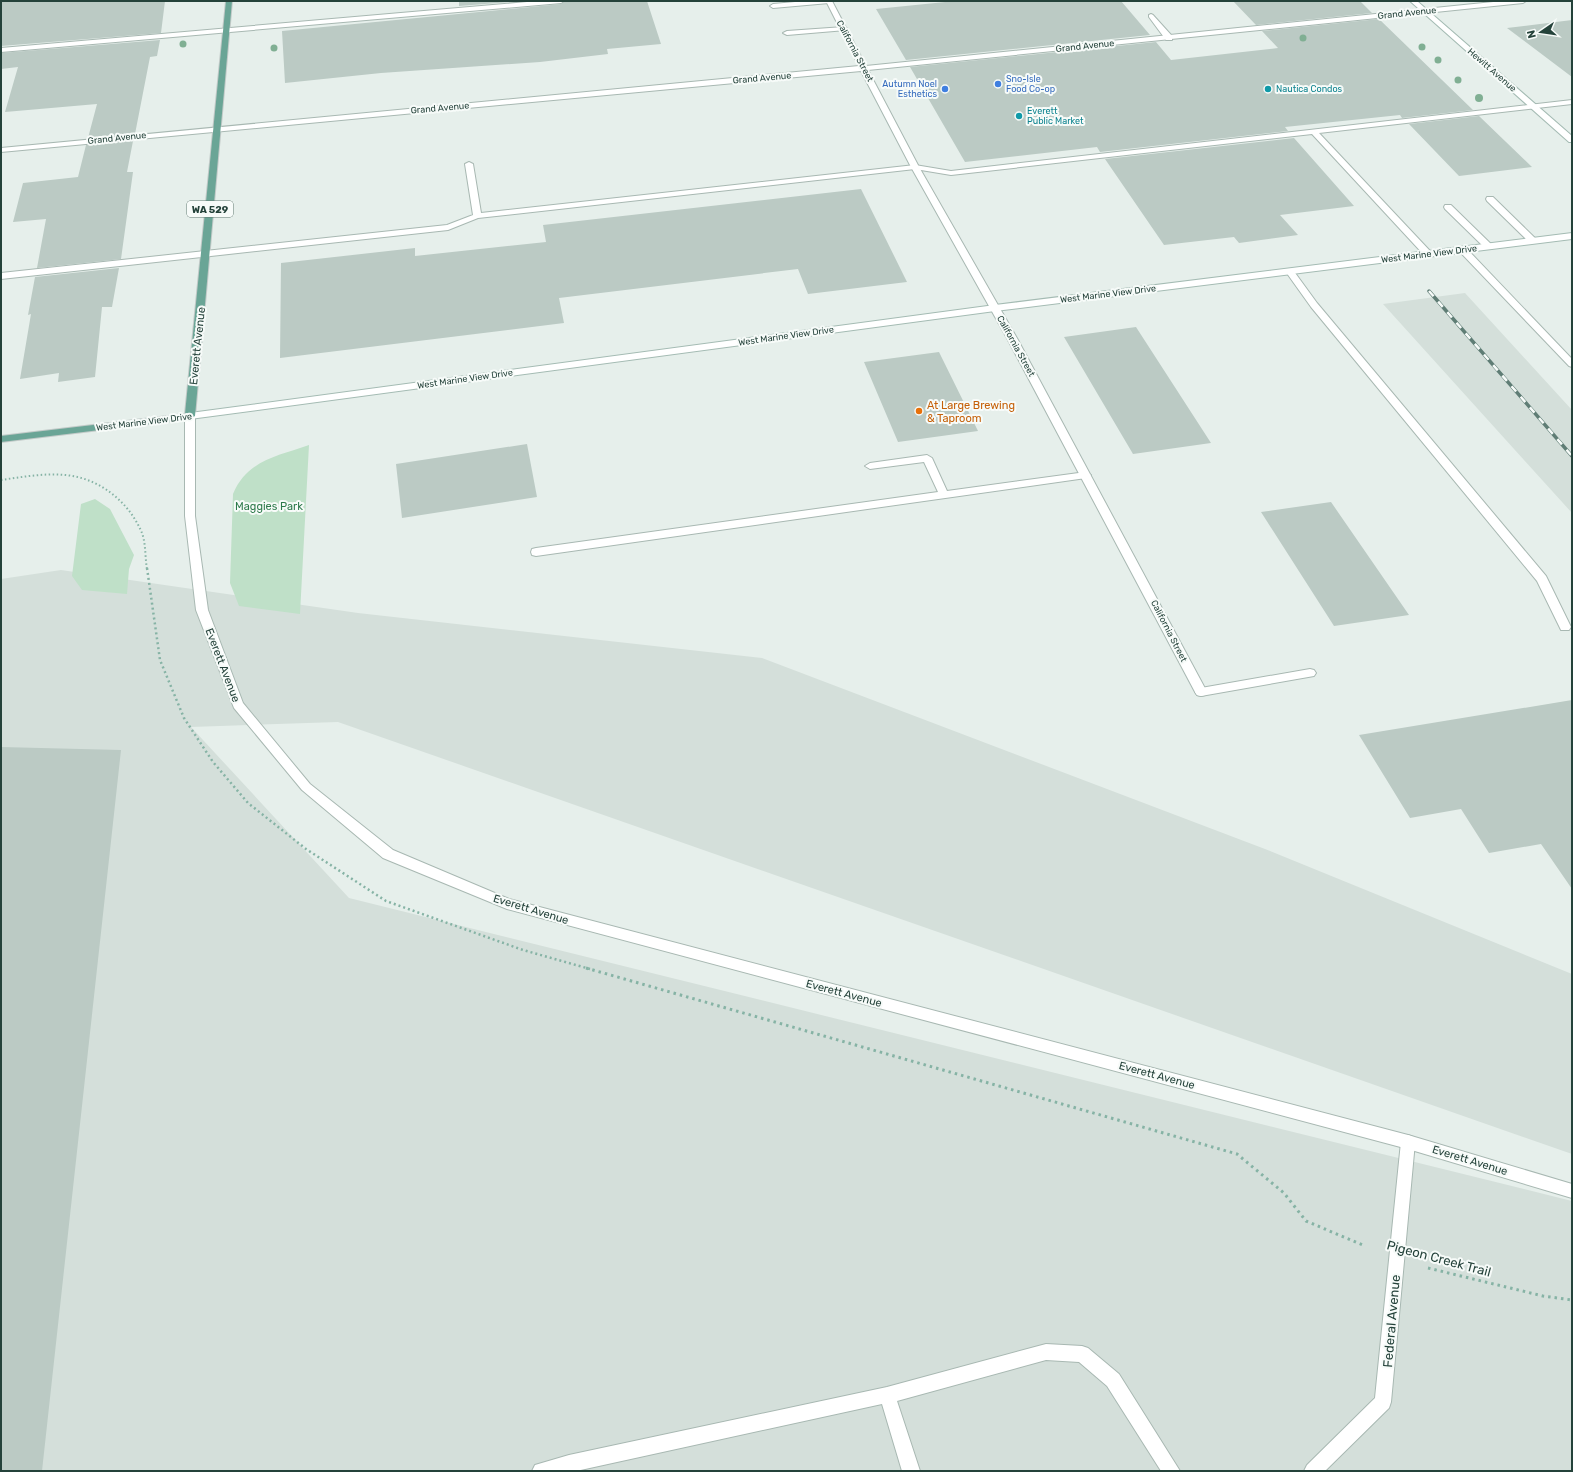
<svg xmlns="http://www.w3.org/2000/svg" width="1573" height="1472" viewBox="0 0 1573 1472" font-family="Rubik,sans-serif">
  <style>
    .built { fill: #d4dfda }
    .green { fill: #bfe0c8 }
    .building { fill: #bbcac4 }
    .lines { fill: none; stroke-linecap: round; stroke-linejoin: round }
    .service-casing { stroke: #a8b8b2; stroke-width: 2 }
    .tertiary-casing { stroke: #a8b8b2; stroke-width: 2 }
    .secondary-casing { stroke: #a4bbb3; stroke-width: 2 }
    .primary-casing { stroke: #c2cac8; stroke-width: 2 }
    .path-far2 { stroke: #86b3a5; stroke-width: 2; stroke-dasharray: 1.5 2.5; stroke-linecap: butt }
    .path-far1 { stroke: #86b3a5; stroke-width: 2.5; stroke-dasharray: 2 3; stroke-linecap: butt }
    .path { stroke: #86b3a5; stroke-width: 3; stroke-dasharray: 2.5 4; stroke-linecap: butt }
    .service { fill: #fff; fill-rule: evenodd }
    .tertiary { fill: #fff; fill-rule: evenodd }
    .secondary { fill: #fff; fill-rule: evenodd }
    .primary { fill: #6aa596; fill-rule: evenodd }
    .rail-casing { stroke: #5f7d75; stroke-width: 3.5 }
    .rail { stroke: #f7fbf9; stroke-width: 2.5; stroke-dasharray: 7; stroke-linecap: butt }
    .tree { fill: #80af93 }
    .shop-dot { fill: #3f7fe0; stroke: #f7fbf9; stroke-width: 1.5 }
    .culture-dot { fill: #0f9aa8; stroke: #f7fbf9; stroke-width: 1.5 }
    .food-dot { fill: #e8710a; stroke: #f7fbf9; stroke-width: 1.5 }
    .labels { text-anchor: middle; stroke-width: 4; stroke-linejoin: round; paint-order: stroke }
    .far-street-label { font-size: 9px; fill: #24423a; stroke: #f7fbf9 }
    .far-shop-label { font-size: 9px; fill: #366cbe; stroke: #f7fbf9; text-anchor: start }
    .far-culture-label { font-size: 9px; fill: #0d838f; stroke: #f7fbf9; text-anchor: start }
    .shield { fill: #f7fbf9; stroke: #637a73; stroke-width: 1 }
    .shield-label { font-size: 10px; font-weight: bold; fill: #24423a }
    .street-label { font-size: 11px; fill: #24423a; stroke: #f7fbf9 }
    .food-label { font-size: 11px; fill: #c56008; stroke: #f7fbf9; text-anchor: start }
    .park-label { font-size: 11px; fill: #2d7a4b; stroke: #f7fbf9 }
    .near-street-label { font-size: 13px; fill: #24423a; stroke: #f7fbf9 }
  </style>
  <rect width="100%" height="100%" fill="#e6efeb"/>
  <path class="built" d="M1465 293 1572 410V513L1383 304Z
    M61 570 358 613 762 658 1265 849 1572 974V1154L338 722 191 727 349 898 1572 1201V1471H1V579Z"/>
  <path class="green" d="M309 445 300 614 239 606 230 583 233 494C247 460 278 456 309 445Z
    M95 499 110 509 134 555 129 569 127 594 82 590 72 576 81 504Z"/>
  <path class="building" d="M1 1H165L161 33 1 46Z
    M459 1H521L459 6Z
    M565 1H647L661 44 607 49 608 54 540 62 381 73 285 83 282 31 561 4Z
    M955 1H1121L1150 35 906 60 876 9Z
    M1233 1H1360L1372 13 1256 25Z
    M1379 19 1473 110 1402 118 1400 115 1285 127 1288 131 1100 152 1097 147 965 162 910 67 1156 42 1171 60 1278 48 1262 31Z
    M1572 20V77L1507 28Z
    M160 40 157 56 150 57 135 134 88 138 97 104 5 112 18 67 1 69V53Z
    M1479 116 1532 167 1459 176 1409 124Z
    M1294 138 1354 206 1280 215 1298 235 1239 243 1234 237 1164 245 1105 159Z
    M133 141 127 172H133L121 259 37 268 46 219 13 222 23 183 78 177 86 145Z
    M861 189 907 282 808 294 798 269 559 298 564 323 280 358 281 263 415 248V256L546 242 543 225Z
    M119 268 112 307H102L95 377 58 382 59 373 20 379 31 314 28 315 35 277Z
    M1136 327 1211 443 1133 454 1064 337Z
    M939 352 978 431 898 442 864 362Z
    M527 444 537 497 402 518 396 464Z
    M1331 502 1409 615 1334 626 1261 512Z
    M1572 700V889L1541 844 1489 853 1461 809 1410 818 1359 735Z
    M1 747 121 750 42 1471H1Z"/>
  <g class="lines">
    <g class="service-casing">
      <path id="service" d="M538 1H564L561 3 1 52V48Z
        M806 1H832L829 3 773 8 770 6 773 4Z
        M1151 14 1153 15 1172 36V40H1166L1149 17V15Z
        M844 27 848 29 846 30 787 35 783 33 787 31Z
        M1572 100V104L1319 133 1431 252 1432 254 1428 257 1425 256 1312 134 951 175 915 169 478 218 448 230 1 279V273L447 225 473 215 465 164 469 162 473 164 481 213 915 165 951 171Z
        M1487 197H1493L1536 239 1537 241 1536 243H1530L1487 201 1486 199Z
        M1445 205H1451L1492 245 1493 247 1492 249H1486L1445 209 1444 207Z
        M1463 247 1466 248 1572 359V367L1569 366 1460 252 1459 250Z
        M1290 269 1293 270 1317 303 1546 576 1571 627 1569 630H1561L1537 581 1311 307 1286 272Z
        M927 455 932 458 947 491 1086 472 1091 475 1086 478 536 556 532 555 531 552 532 549 536 548 938 492 924 462 870 469 865 466 870 463Z
        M1310 669 1314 670 1316 673 1314 676 1201 696 1197 695 1195 692 1197 689 1201 688Z
        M1408 1135 1413 1137 1415 1142 1391 1402 1389 1408 1325 1471H1304L1307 1465 1375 1398 1401 1142 1403 1137Z
        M1046 1344 1082 1346 1088 1348 1119 1374 1180 1471H1161L1107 1386 1079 1362 1046 1360 897 1401 920 1471H902L882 1404 576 1471H532L535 1465 569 1455 887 1387Z"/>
    </g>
    <g class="tertiary-casing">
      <path id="tertiary" d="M826 1H832L866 66 1503 1H1526L1523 3 868 70 919 167 1018 340 1207 692 1205 695 1201 696 1197 695 1195 692 1008 340 911 167 861 71 1 152V148L859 66Z
        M190 413 195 416V516L208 610 243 703 310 784 393 850 509 899 1408 1135 1572 1184V1198L1408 1149 507 909 383 858 302 790 234 708 196 610 185 516V416Z"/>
    </g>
    <g class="secondary-casing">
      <path id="secondary" d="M1410 1H1417L1572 136V142H1569Z
        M1572 233V239L995 311 190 419 185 416 190 413 995 305Z"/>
    </g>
    <g class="primary-casing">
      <path id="primary" d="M226 1H232L195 416 190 419 1 442V436L185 414Z"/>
    </g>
    <path class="path-far2" d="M1 480C22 477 44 473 65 475 100 478 129 502 142 533 146 544 145 558 147 569"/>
    <path class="path-far1" d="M147 568 160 660 184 718 213 762 248 803 306 849 386 901 523 950 590 969"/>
    <path class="path" d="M586 968 1237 1154 1284 1193 1306 1221 1365 1246
      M1428 1268 1543 1296 1572 1300"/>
    <use href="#service" class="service"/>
    <use href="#tertiary" class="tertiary"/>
    <use href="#secondary" class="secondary"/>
    <use href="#primary" class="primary"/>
    <g class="rail-casing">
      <path id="rail" d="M1429 291 1572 456"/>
    </g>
    <use href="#rail" class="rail"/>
  </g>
  <g class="tree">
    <circle cx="1303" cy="38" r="3.5"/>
    <circle cx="183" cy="44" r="3.5"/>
    <circle cx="1422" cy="47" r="3.5"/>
    <circle cx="274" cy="48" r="3.5"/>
    <circle cx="1438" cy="60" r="3.5"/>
    <circle cx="1458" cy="80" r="3.5"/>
    <circle cx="1479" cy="98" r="4"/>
  </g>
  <g class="shop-dot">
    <circle cx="998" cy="84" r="4"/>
    <circle cx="945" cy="89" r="4"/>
  </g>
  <g class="culture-dot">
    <circle cx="1268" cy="89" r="4"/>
    <circle cx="1019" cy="116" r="4"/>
  </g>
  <circle class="food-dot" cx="919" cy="411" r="4"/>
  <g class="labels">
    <g class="far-street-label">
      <text transform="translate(1407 13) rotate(-6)" y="3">Grand Avenue</text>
      <text transform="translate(1085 46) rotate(-6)" y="3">Grand Avenue</text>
      <text transform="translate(855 51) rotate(62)" y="3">California Street</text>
      <text transform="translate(1492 70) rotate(41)" y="3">Hewitt Avenue</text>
      <text transform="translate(762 78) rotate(-5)" y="3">Grand Avenue</text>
      <text transform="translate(440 108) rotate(-5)" y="3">Grand Avenue</text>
      <text transform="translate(117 138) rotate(-6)" y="3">Grand Avenue</text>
      <text transform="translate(1429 254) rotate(-7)" y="3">West Marine View Drive</text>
      <text transform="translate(1108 294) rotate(-7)" y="3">West Marine View Drive</text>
      <text transform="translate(786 336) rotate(-8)" y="3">West Marine View Drive</text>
      <text transform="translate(1016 346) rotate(61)" y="3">California Street</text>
      <text transform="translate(465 379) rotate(-8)" y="3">West Marine View Drive</text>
      <text transform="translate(144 422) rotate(-7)" y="3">West Marine View Drive</text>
      <text transform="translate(1169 631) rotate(63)" y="3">California Street</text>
    </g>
    <g class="far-shop-label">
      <text x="1006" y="82">Sno-Isle<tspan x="1006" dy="10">Food Co-op</tspan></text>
      <text x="937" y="87" text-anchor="end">Autumn Noel<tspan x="937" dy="10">Esthetics</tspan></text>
    </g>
    <g class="far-culture-label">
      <text x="1276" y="92">Nautica Condos</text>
      <text x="1027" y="114">Everett<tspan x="1027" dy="10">Public Market</tspan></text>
    </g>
    <rect class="shield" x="187" y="201" width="46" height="16" rx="3"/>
    <g class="shield-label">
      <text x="210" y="213">WA 529</text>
    </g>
    <g class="street-label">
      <text transform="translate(197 346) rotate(-84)" y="4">Everett Avenue</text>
      <text transform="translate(223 665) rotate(69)" y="4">Everett Avenue</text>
      <text transform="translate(531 909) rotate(17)" y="4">Everett Avenue</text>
      <text transform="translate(844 993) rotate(15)" y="4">Everett Avenue</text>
      <text transform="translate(1157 1075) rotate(15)" y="4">Everett Avenue</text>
      <text transform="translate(1470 1160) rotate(17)" y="4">Everett Avenue</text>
    </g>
    <g class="food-label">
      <text x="927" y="409">At Large Brewing<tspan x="927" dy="13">&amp; Taproom</tspan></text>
    </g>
    <g class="park-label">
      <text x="269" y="510">Maggies Park</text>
    </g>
    <g class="near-street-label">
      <text transform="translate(1439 1258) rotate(15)" y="5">Pigeon Creek Trail</text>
      <text transform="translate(1391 1321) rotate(-85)" y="5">Federal Avenue</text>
    </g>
  </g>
  <rect width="1573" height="1472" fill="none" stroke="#24423a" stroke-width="4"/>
  <g transform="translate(1541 32) rotate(257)" stroke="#f7fbf9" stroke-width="3" paint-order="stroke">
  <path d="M0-3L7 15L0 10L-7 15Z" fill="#24423a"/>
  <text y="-6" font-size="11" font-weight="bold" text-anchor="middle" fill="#24423a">N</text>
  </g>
</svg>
